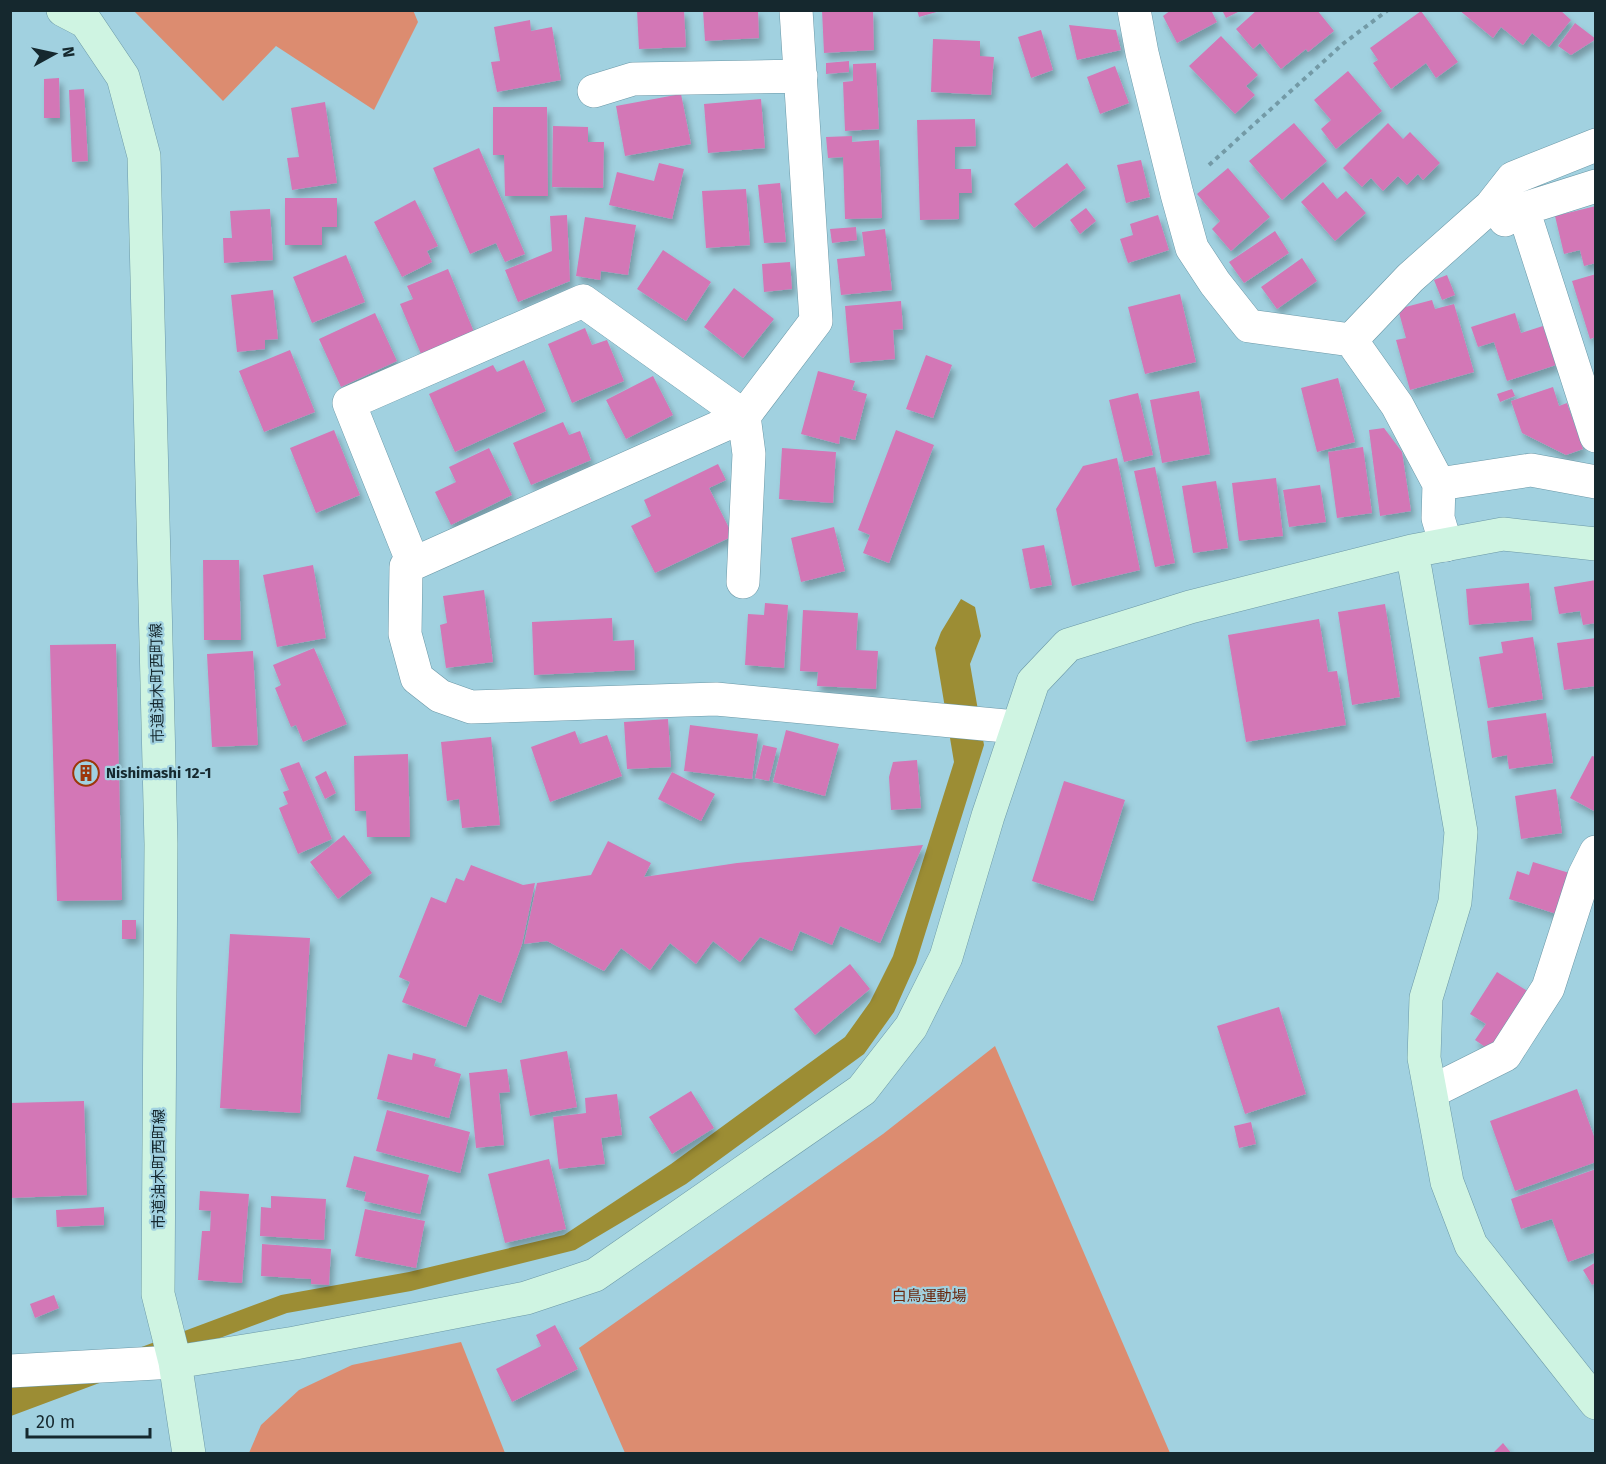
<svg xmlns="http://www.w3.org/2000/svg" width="1606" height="1464" viewBox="0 0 1606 1464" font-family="'Fira Sans','Noto Sans JP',sans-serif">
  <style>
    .green { fill: #dc8c70 }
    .water { fill: #9c8d34 }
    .building { fill: #d377b6; filter: url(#shadow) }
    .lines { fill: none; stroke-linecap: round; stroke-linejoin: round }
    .street-casing { stroke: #6b98a7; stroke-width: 34 }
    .secondary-casing { stroke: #6b98a7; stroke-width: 34 }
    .path { stroke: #739aa6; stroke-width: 4; stroke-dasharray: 4.5 4.5; stroke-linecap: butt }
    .street { stroke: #fff; stroke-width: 33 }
    .secondary { stroke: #cff4e2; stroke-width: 33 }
    .labels { text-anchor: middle; stroke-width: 4.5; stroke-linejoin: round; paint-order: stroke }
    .street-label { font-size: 15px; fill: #15282e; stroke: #a1d1e0 }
    .poi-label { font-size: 15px; font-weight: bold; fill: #15282e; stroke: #a1d1e0; text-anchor: start }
    .park-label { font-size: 15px; fill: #68270d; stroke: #a1d1e0 }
  </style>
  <defs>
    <filter id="shadow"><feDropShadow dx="3.5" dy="6" stdDeviation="3" flood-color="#0004"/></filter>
  </defs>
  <rect width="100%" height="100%" fill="#a1d1e0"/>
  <path class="green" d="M413 10 418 22 374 110 276 46 223 101 134 11Z
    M995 1046 1170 1453H625L579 1348 883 1134Z
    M461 1342 505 1453H249L261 1425 299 1390 352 1365Z"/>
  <path class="water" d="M961 599 975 607 981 636 970 664 984 745 916 963 894 1012 864 1054 686 1184 575 1250 411 1291 287 1313 11 1416 10 1388 96 1364 281 1295 409 1272 564 1235 671 1164 845 1037 870 1002 893 956 954 762 935 648 941 632Z"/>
  <path class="building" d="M637 10H684L686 47 639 49Z
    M703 10H758L759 38 705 41Z
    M822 10H873L874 50 824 53Z
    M917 10H939L940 11 919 17Z
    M1171 10H1211L1217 22 1177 43 1163 16Z
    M1222 10H1242L1226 18Z
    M1257 10H1317L1334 31 1308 52 1306 49 1281 69 1260 43 1253 49 1236 29Z
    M1459 10H1560L1571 20 1549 47 1532 33 1523 45 1501 27 1493 38Z
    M1421 11 1458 62 1436 78 1426 63 1391 89 1373 63 1378 60 1370 48Z
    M530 20 531 31 552 27 561 80 497 92 491 62 500 61 494 27Z
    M1575 23 1596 39 1571 55 1558 46Z
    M1069 25 1116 30 1121 50 1077 60Z
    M1041 30 1053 70 1031 78 1018 37Z
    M1221 36 1258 75 1246 86 1255 95 1235 114 1189 66Z
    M933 39 980 41V56L994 57 991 95 931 92Z
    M849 61V72L826 74V63Z
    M876 63 879 129 845 131 843 82 853 81V64Z
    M1115 66 1129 103 1100 114 1087 77Z
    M1348 71 1382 111 1336 149 1321 129 1331 120 1314 100Z
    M59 78 60 118H44V79Z
    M84 89 88 161 72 162 69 90Z
    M681 94 691 144 625 156 616 106Z
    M761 99 765 148 708 153 704 104Z
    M325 102 337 183 292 190 287 158 299 157 291 108Z
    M493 107H547L548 196H505L504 155H493Z
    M975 119 976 146 955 147V169H971L972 193H959V219L920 220 917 120Z
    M1294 123 1327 161 1282 200 1249 161Z
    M1388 123 1403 139 1410 132 1440 163 1423 180 1418 174 1407 185 1398 176 1383 191 1371 178 1362 187 1343 168Z
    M553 126 588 127V142H604L603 188 552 187Z
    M852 136V142L879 140 882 218 845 219 843 157 828 158 826 137Z
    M479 148 525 254 505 262 496 243 470 254 433 168Z
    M1141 160 1150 197 1126 203 1117 165Z
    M659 163 684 169 672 219 609 205 617 172 654 181Z
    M1067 163 1086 188 1034 228 1014 204Z
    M1228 168 1270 217 1231 251 1212 229 1220 221 1197 194Z
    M1323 182 1337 199 1346 191 1366 213 1335 241 1301 202Z
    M780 183 786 242 764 243 758 185Z
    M746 189 750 245 706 248 702 191Z
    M285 198H337V227H322V245H285Z
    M415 200 438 246 427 251 432 262 402 277 374 222Z
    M1596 206V263L1584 266 1580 250 1564 254 1555 216Z
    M1086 208 1096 221 1080 234 1070 220Z
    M270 209 273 260 224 263 223 238H232L230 211Z
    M567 215 570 281 518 302 505 270 552 251 550 216Z
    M1158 215 1169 250 1128 263 1120 239 1133 235 1130 224Z
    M585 217 636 225 628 275 601 271 600 280 576 276Z
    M856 227 857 240 832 243 830 229Z
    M885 229 892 290 841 295 837 259 865 256 862 232Z
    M1275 231 1289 253 1244 283 1229 262Z
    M663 250 711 282 686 321 637 289Z
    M346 255 365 302 312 323 293 277Z
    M1302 258 1317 281 1277 309 1261 287Z
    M790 262 792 289 764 292 762 264Z
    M448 269 474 332 421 354 400 304 413 299 407 286Z
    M1596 274V337L1590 339 1572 281Z
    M1447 275 1455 295 1442 300 1434 280Z
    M734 288 774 319 743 358 704 327Z
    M273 290 278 339 265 340V349L237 352 231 295Z
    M1180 294 1196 362 1145 374 1128 307Z
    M1432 300 1435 309 1454 304 1474 372 1410 390 1396 340 1406 338 1398 309Z
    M901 301 903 329 893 330 895 359 850 363 845 306Z
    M375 313 397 361 341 387 319 339Z
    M1515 313 1521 333 1543 326 1556 365 1507 381 1494 342 1478 347 1471 327Z
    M585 328 592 345 607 340 624 381 572 403 548 344Z
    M290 350 315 412 264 432 239 371Z
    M926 355 952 365 933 418 906 409Z
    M524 360 546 411 455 452 429 394 493 365 497 372Z
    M818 371 855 381 852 390 867 394 855 440 840 436 839 444 801 434Z
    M653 376 673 415 626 439 606 400Z
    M1338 378 1355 442 1317 452 1301 388Z
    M1553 387 1559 406 1567 403 1583 449 1566 455 1522 433 1511 401Z
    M1512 389 1515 396 1500 402 1497 394Z
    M1199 391 1210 454 1162 463 1150 400Z
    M1138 393 1153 455 1124 462 1109 400Z
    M563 422 569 435 580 431 591 460 531 485 513 443Z
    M1384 428 1402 452 1411 511 1380 516 1369 430Z
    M334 430 360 495 316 513 290 448Z
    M896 430 934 445 889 563 863 553 870 535 858 530Z
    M1363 447 1372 513 1337 518 1328 452Z
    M489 448 512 495 451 525 435 492 456 482 449 467Z
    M782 448 836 452 833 503 779 499Z
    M1117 458 1140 570 1072 586 1056 509 1083 466Z
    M718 464 726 480 709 488 733 536 655 573 631 526 651 516 644 500Z
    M1155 467 1175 563 1155 567 1134 471Z
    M1276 478 1283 536 1239 541 1232 483Z
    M1216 481 1228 548 1193 553 1182 486Z
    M1320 485 1326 522 1289 527 1283 490Z
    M834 527 845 571 801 582 791 538Z
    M1044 545 1052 585 1030 589 1022 549Z
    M203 560H239L241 640H204Z
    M313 565 326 638 277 647 263 575Z
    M1596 580V623L1583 625 1580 611 1559 614 1554 587Z
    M1529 583 1532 620 1469 625 1466 589Z
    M484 590 493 662 446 668 440 625 447 623 443 596Z
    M765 603 788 605 784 668 745 665 748 614 764 615Z
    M1385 604 1400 697 1352 705 1338 612Z
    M803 610 858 613 856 650 878 651 876 689 817 686 818 672 800 671Z
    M612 618 613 641 634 640 635 670 534 675 532 622Z
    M1319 619 1328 672 1337 671 1346 725 1246 742 1228 635Z
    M1533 637 1543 699 1488 708 1479 657 1503 653 1501 642Z
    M1596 638V686L1564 690 1557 643Z
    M116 644 122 900 57 901 50 645Z
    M314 648 347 724 303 742 296 725 291 727 275 688 281 685 273 665Z
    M253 651 258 745 212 747 207 654Z
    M1546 713 1553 763 1509 769 1507 755 1492 758 1487 721Z
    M668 719 671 767 627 769 624 722Z
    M690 725 758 734 752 779 684 771Z
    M786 730 839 744 825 796 773 782Z
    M575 731 580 744 607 735 622 776 550 802 531 747Z
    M491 737 500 825 462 828 459 799 447 801 441 742Z
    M763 745 777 748 769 781 755 778Z
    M408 754 410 837H367L366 811H355L354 756Z
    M1592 756 1596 757V812L1570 798Z
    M917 760 921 808 891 810 889 777 893 762Z
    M299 762 332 839 298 854 279 808 288 804 283 792 289 790 280 769Z
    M326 771 336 793 325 799 315 777Z
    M672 772 715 794 701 821 658 799Z
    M1064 781 1125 800 1093 901 1032 881Z
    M1556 789 1562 833 1521 839 1515 796Z
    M344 835 372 873 338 899 310 862Z
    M608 841 651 863 644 877 737 863 923 845 880 943 840 926 832 945 800 931 792 951 760 937 740 962 713 941 696 964 670 943 650 970 621 948 604 971 547 941 524 944 537 883 591 875Z
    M1533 862 1576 875 1563 916 1509 899 1517 871 1529 875Z
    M471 865 523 885 535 883 522 944 501 1003 479 994 466 1027 402 1002 410 982 399 977 431 897 446 903 456 878 464 881Z
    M122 920H136V939H122Z
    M230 934 310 938 300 1113 220 1108Z
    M850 964 870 989 815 1035 794 1009Z
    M1497 972 1534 995 1497 1055 1475 1040 1486 1024 1470 1014Z
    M1279 1007 1306 1094 1245 1114 1217 1026Z
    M567 1051 577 1107 530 1116 520 1060Z
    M413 1053 436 1059 434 1066 461 1074 449 1118 377 1099 388 1054 412 1060Z
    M507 1069 510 1092 499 1093 504 1145 476 1148 469 1073Z
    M1577 1089 1596 1142V1162L1515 1191 1490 1121Z
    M691 1091 714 1128 672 1154 649 1117Z
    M617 1094 622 1135 601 1138 605 1164 559 1169 553 1117 586 1113 585 1098Z
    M84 1101 87 1195 10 1198V1103Z
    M387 1110 470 1132 460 1173 376 1151Z
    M1251 1122 1256 1144 1239 1148 1234 1126Z
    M354 1156 429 1175 420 1214 364 1201 366 1192 346 1187Z
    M549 1159 566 1229 505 1243 488 1174Z
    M1596 1169V1252L1568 1262 1552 1219 1521 1229 1511 1199Z
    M200 1191 249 1194 242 1283 198 1280 202 1231H210L211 1211 199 1210Z
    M271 1196 326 1199 324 1240 260 1236 261 1207 271 1208Z
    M104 1207V1225L57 1227 56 1210Z
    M365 1209 425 1221 416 1268 355 1256Z
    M262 1244 331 1249 329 1285 311 1284V1279L261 1276Z
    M1596 1262V1282L1592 1285 1583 1270Z
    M54 1295 59 1308 35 1318 30 1304Z
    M555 1325 578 1369 512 1402 496 1369 541 1346 536 1335Z
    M1503 1443 1512 1454H1492Z"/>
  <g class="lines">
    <g class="street-casing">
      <path id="street" d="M796 10 816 321 744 416 406 567 405 634 417 678 440 696 471 707 716 699 1016 727
        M1134 10 1142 53 1177 194 1192 248 1215 283 1249 326 1351 340 1397 405 1439 484 1438 518 1446 545
        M594 91 633 79 801 76
        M1523 209 1596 436
        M1505 220 1523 209 1596 186
        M1351 340 1410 278 1491 206 1513 178 1596 145
        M1439 484 1531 470 1596 482
        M413 563 349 403 583 301 744 416 749 454 743 582
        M1431 1092 1505 1055 1548 988 1584 876 1596 852
        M10 1371 175 1362"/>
    </g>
    <g class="secondary-casing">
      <path id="secondary" d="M63 10 86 22 123 77 144 156 161 844 158 1294 175 1362 189 1454
        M1412 551 1461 832 1455 902 1426 998 1424 1058 1447 1182 1471 1245 1596 1403
        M175 1362 295 1343 526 1298 595 1275 862 1090 911 1027 946 957 988 816 1033 682 1068 645 1190 607 1412 551 1503 534 1596 544"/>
    </g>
    <path class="path" d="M1209 165 1344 43 1388 10"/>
    <use href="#street" class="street"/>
    <use href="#secondary" class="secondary"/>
  </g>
  <defs>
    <g id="building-ring" transform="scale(1.35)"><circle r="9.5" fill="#a1d1e0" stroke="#9c370a" stroke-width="1.5"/><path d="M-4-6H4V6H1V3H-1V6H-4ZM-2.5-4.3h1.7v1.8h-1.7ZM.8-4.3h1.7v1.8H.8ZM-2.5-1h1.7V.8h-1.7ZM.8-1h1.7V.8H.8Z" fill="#9c370a"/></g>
  </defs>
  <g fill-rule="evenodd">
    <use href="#building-ring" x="86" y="773"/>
  </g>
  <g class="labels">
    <g class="street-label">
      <text transform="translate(157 683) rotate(-91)" y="5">市道油木町西町線</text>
      <text transform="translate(159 1169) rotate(-90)" y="5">市道油木町西町線</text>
    </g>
    <g class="poi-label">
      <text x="106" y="778">Nishimashi 12-1</text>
    </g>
    <g class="park-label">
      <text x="929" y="1301">白鳥運動場</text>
    </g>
  </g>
  <rect width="1606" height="1464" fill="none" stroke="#15282e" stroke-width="24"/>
  <g transform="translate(54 54) rotate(82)" stroke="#a1d1e0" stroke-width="4.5" paint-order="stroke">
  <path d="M0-4.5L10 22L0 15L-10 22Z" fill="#15282e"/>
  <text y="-9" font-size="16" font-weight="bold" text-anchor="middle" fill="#15282e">N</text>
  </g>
  <path d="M27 1428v9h123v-9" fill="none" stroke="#15282e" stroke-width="3"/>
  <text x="36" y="1428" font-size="18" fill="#15282e" stroke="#a1d1e0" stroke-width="4.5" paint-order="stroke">20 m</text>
</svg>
